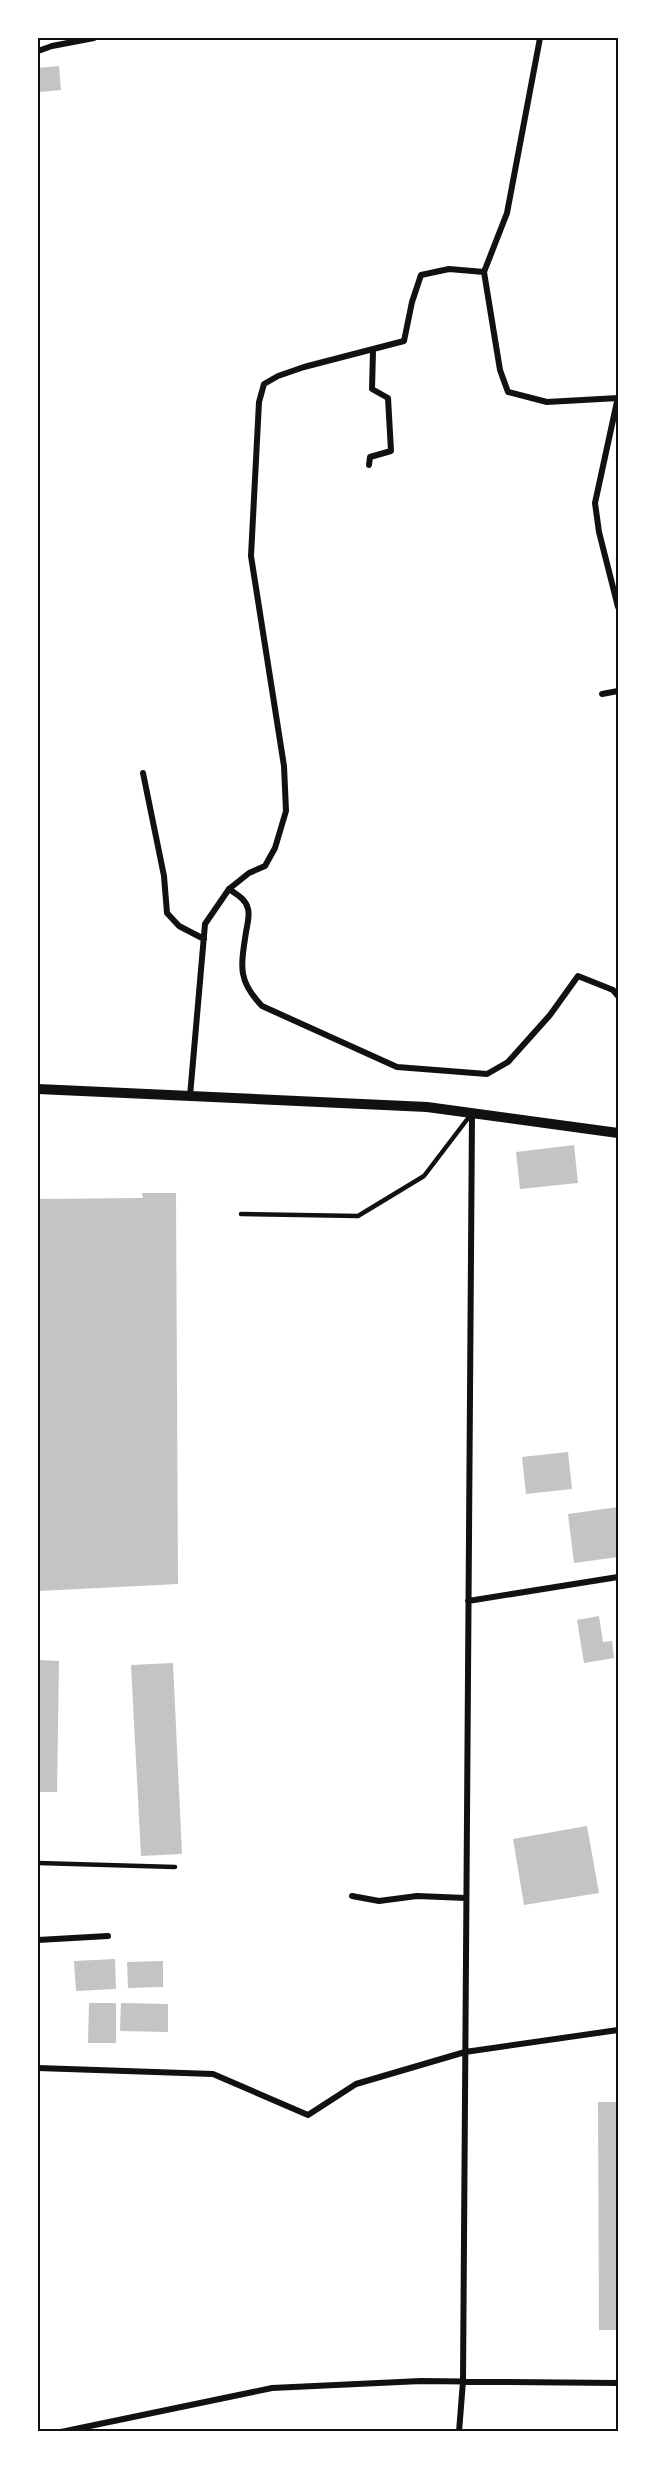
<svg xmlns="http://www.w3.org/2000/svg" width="656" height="2469" viewBox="0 0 656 2469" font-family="'Public Sans',sans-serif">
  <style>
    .building { fill: #c4c4c4 }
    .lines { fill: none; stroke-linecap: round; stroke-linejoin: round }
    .service { stroke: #111; stroke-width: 4.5 }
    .minor { stroke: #111; stroke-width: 6 }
    .tertiary { stroke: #111; stroke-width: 10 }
    .neatline { fill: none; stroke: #111; stroke-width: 2 }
  </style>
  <rect width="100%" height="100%" fill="#fff"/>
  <path class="building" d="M59 66 61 90 40 92 38 68Z
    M574 1145 578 1183 520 1189 516 1152Z
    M142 1193H176L178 1584 38 1591V1199L143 1198Z
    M568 1452 572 1489 526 1494 522 1457Z
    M618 1507V1557L574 1563 568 1514Z
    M599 1616 603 1642 612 1641 614 1658 584 1663 577 1620Z
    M38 1660 59 1661 57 1792H38Z
    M173 1663 182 1854 141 1856 131 1665Z
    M587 1826 599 1893 524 1905 513 1839Z
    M115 1959 116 1989 76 1991 74 1961Z
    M163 1961V1987L128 1988 127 1962Z
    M89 2003H116V2043H88Z
    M121 2003 168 2004V2032L120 2031Z
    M598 2102H618V2330H599Z"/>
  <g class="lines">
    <path class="service" d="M241 1214 358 1216 424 1176 472 1113
      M38 1863 175 1867"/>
    <path class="minor" d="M38 51 52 46 94 38
      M484 272 507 213 540 38
      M618 397 595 503 599 532 618 607
      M369 465 370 457 391 451 388 398 372 389 373 351
      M602 694 618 691
      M143 773 164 876 167 913 179 926 204 939
      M229 889C236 894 246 899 248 909 250 915 247 926 246 932 241 966 237 980 262 1006L397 1067 487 1074 508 1062 550 1015 578 976 613 990 618 996
      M190 1096 205 924 229 889 249 873 265 866 275 848 286 811 284 766 251 556 259 402 264 384 278 376 304 367 404 341 412 302 421 275 449 269 484 272 500 370 508 392 547 402 618 398
      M468 1601 618 1577
      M352 1896 379 1901 417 1896 466 1898
      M38 1940 108 1936
      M38 2068 213 2074 308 2115 356 2084 465 2052 618 2030
      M61 2432 272 2388 421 2381 618 2383
      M459 2432 463 2381 472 1113"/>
    <path class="tertiary" d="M38 1089 427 1107 618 1133"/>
  </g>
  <rect width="656" height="2469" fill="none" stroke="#ffffff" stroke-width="78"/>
  <rect x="39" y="39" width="578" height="2391" class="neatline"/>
</svg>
